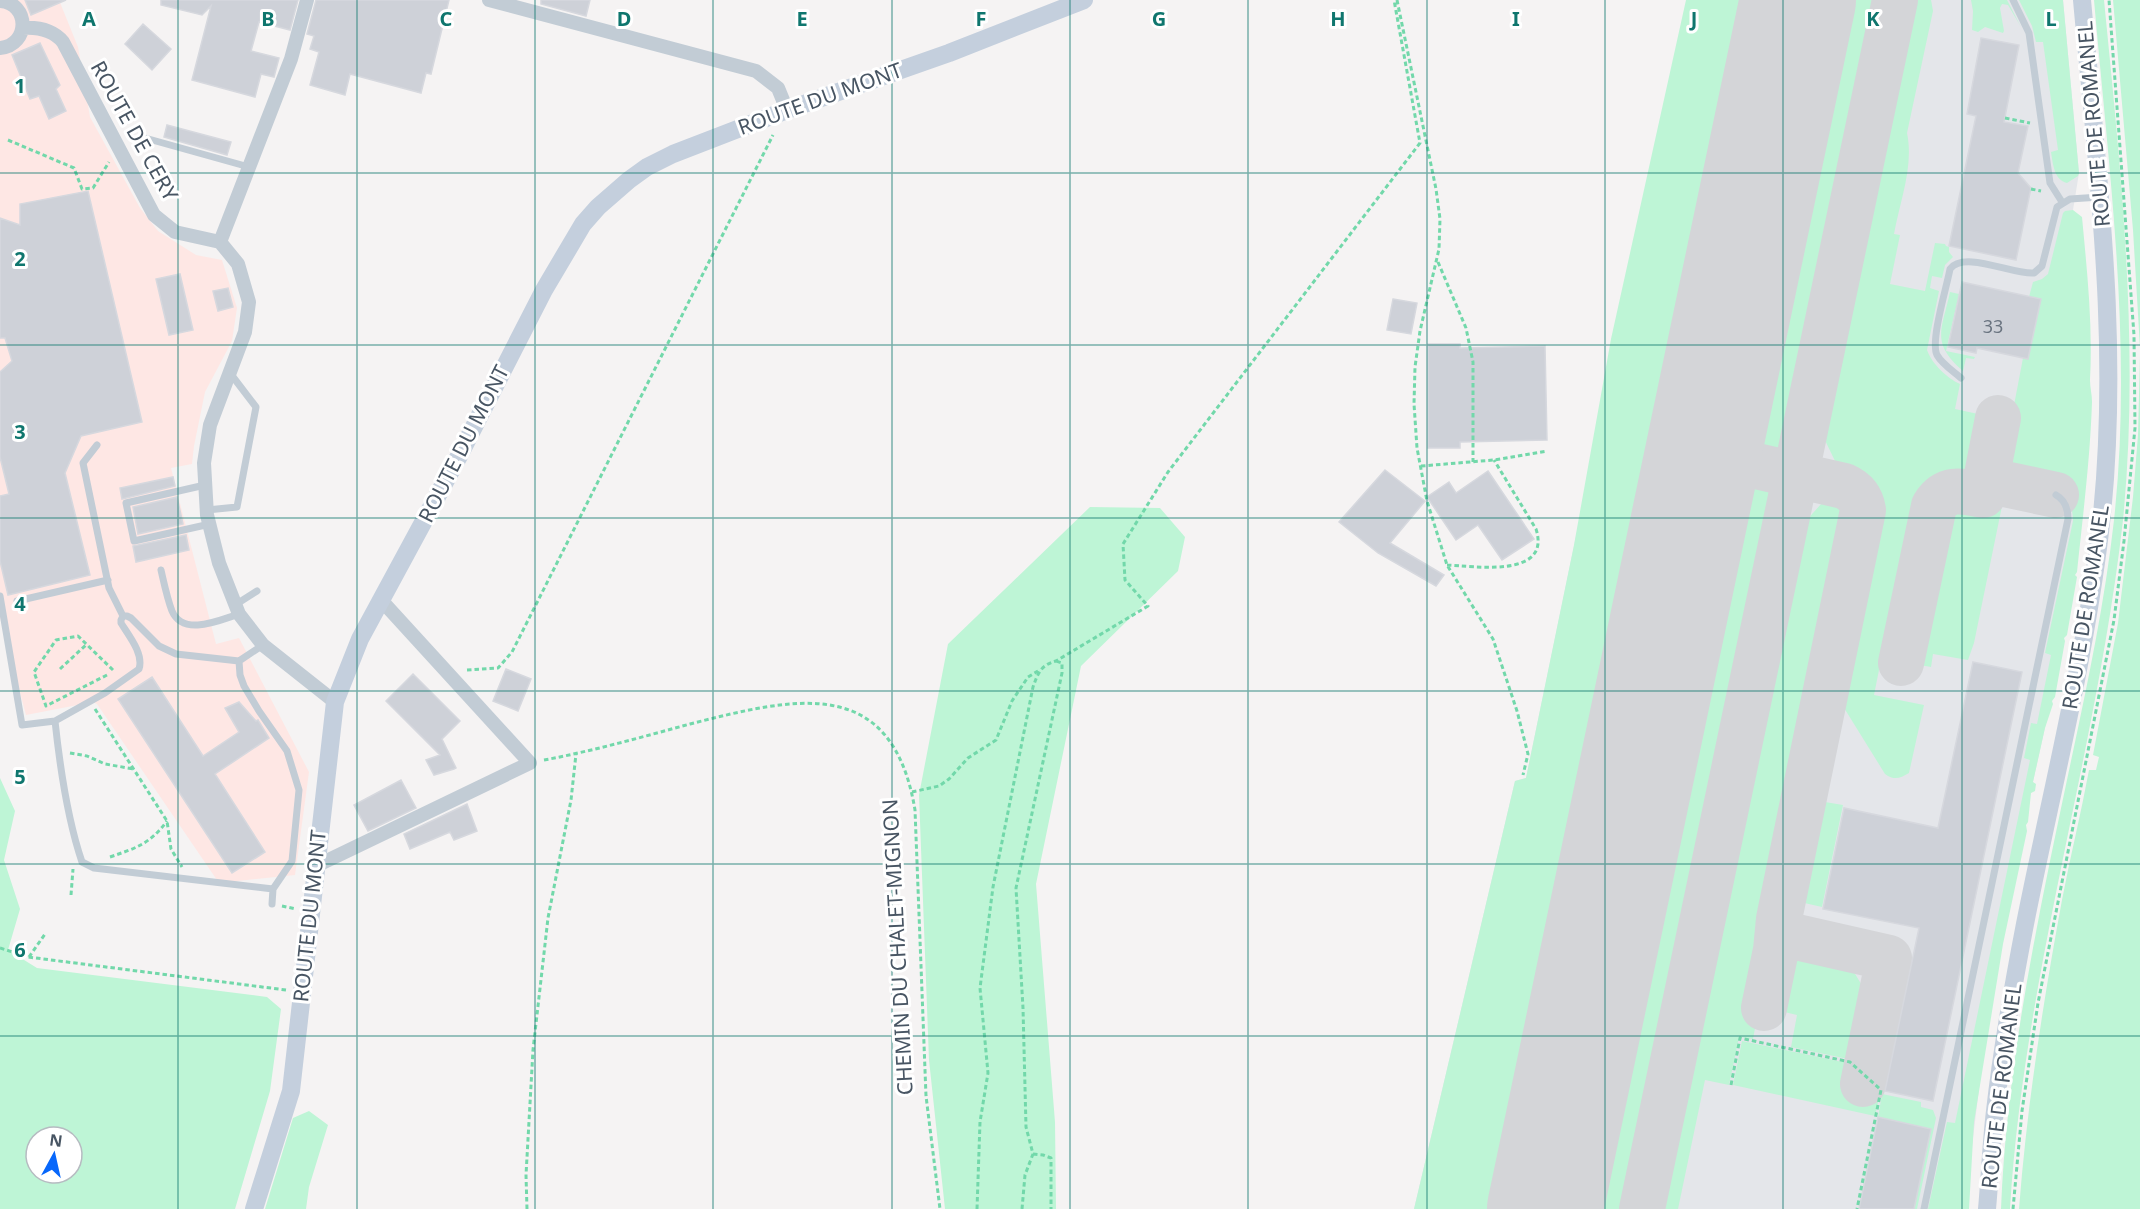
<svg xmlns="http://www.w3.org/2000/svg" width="2140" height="1209" viewBox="0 0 2140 1209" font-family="'Noto Sans',sans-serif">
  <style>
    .medical { fill: #fee7e4 }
    .airport { fill: #e4e6ea }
    .green { fill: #bef5d6; fill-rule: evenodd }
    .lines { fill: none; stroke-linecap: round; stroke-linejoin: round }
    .taxiway { stroke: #d4d5d8; stroke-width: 46 }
    .runway { stroke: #d4d5d8; stroke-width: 116 }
    .building { fill: #ced1d8; stroke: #d6d8de; stroke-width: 1.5 }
    .path { stroke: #72d8aa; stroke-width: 3; stroke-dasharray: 4.5 3; stroke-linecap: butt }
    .service { stroke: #c2ccd5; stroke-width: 7 }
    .minor { stroke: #c2ccd5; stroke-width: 14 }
    .secondary { stroke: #c4cfdd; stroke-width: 18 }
    .grid { fill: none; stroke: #0f766e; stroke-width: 1.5; stroke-opacity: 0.55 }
    .labels { text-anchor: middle; stroke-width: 6; stroke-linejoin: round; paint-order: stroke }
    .number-label { font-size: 18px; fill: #6a7480 }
    .street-label { font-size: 21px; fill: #485563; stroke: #fff }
    .grid-label { font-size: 20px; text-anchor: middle; font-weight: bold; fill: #0f766e; stroke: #fff; stroke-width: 6; stroke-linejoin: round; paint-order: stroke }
  </style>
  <rect width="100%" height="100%" fill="#f5f3f3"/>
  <path class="medical" d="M0 0H59L78 47 90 117 140 208 158 231 196 255 222 260 237 308 232 341 205 392 194 446 192 464 171 468 216 644 239 638 309 772 295 875 219 883 97 704 93 702 26 715 0 617Z"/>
  <path class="airport" d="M1687 0H2063L2079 173 2073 210 2075 300 2088 407 2053 691 2027 809 1986 1031 1969 1171 1967 1209H1414L1515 781 1526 778Z"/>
  <path class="green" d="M1686 0H1767L1513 1209H1414L1515 781 1526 778 1574 545 1611 339Z
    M1828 0H1886L1795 433C1781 469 1736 458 1739 420Z
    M1905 0H1931L1933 11 1907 133C1914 166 1900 201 1894 234L1900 235 1890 284 1925 291 1935 243 1945 244 1946 246 1949 247V252L1953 257 1945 265 1942 278 1932 276 1930 288 1939 291 1927 350C1932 364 1947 378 1960 384L1955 409 1992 417 1977 488C1950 488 1939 479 1927 510L1894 662 1881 660 1874 695 1924 705 1909 773C1900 778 1895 781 1885 774L1841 703 1879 514C1878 486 1861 469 1835 461L1821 432 1818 420Z
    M1971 0H2007L2021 27 2008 5 2002 4 2000 8 2004 31 2003 33 1985 27 1978 32 1972 30 1973 11Z
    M2019 0H2063L2079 173 2078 176 2067 183C2054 180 2053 164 2051 152L2058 150 2043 42H2036L2032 26Z
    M2094 0H2104C2121 172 2140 347 2123 520 2097 752 2024 974 2010 1209H2001C2007 1058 2040 908 2071 761 2088 681 2105 601 2114 520 2133 346 2109 173 2094 0Z
    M2113 0H2140V348L2133 230Z
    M2073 210 2082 217C2087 271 2093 325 2090 380 2090 387 2092 395 2092 402 2090 461 2083 514 2077 572L2075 575 2077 577 2067 635 2064 638 2065 641 2055 697 2052 701 2053 704 2045 728 2033 782 2036 784 2035 791 2031 793 2028 822 2026 825 2027 831 2003 944 1974 1122 1969 1209H1928L1947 1122 1955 1123 2030 760 2024 758 2031 723 2037 724 2051 655 2045 653 2073 521C2072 462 2004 498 1995 465 1992 452 1999 432 2002 419L2011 421 2023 358H2028L2039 307 2041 299 2029 297 2033 282 2042 279 2048 274 2063 213 2065 211Z
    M1950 292 1959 294 1946 351 1975 357 1974 359 1966 358 1963 371C1930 342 1942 330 1950 292Z
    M2140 355V1209H2019C2027 1105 2043 1003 2062 900 2070 857 2081 814 2089 770H2096L2099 757 2093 755 2118 623 2133 497 2138 435Z
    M1747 479C1768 481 1779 493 1778 514L1632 1209H1575L1723 501 1732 486Z
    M1958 498 2002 506 1974 643 1968 660 1933 654 1931 667C1920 665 1913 665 1908 654L1938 515C1942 505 1947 500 1958 498Z
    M1828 499 1839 502 1849 511 1758 945 1770 948 1753 1039 1739 1037 1729 1085 1705 1080 1678 1209H1653L1794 534 1822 503Z
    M1090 507 1160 508 1185 537 1178 571 1081 666 1036 884 1055 1122 1056 1209H945L929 1060 919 795 948 644Z
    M0 778 15 811 4 860 20 909 8 950 37 968 267 997 281 1009 270 1091 235 1209H0ZM36 1137H72V1173H36Z
    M1819 801 1843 805 1822 907 1800 902 1797 899 1816 805Z
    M1783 951 1849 964 1863 987 1848 1059 1791 1047 1797 1015 1771 1009Z
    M1742 1041 1847 1063 1844 1081 1881 1089 1875 1116 1733 1085Z
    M1882 1094 1921 1102V1107L1933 1110 1936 1118 1917 1209H1914L1930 1129 1878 1117Z
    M309 1111 328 1125 309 1187 306 1209H265L293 1118Z"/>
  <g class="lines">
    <path class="taxiway" d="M1713 406C1713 434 1718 449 1743 463L1844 486C1855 491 1861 498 1863 510L1779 919 1776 950 1764 1008
      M1998 418 1986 480 2056 495
      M1692 505C1703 477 1713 466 1743 463
      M1901 663 1934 506C1946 486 1963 491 1983 495L1986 480
      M1779 919 1781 927 1792 936 1889 958 1863 1084
      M1642 1209 1895 0"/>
    <path class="runway" d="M1545 1209 1798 0"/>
  </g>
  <path class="building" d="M25 0H66L31 15Z
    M161 0H298L290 30 259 22 251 51 279 58 274 77 261 74 255 97 192 80 211 6 202 15 161 5Z
    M316 0H449L431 74 426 73 421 93 350 74 345 95 310 85 319 52 310 49 314 36 307 34Z
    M541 0H590L586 16 541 4Z
    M143 24 171 49 152 70 125 44Z
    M1981 38 2019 45 2004 122 2028 126 2018 173 2031 188 2016 260 1949 246 1976 116 1967 114Z
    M40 43 60 85 56 89 66 111 49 119 39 96 30 99 12 55Z
    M167 125 231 142 227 155 164 137Z
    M88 191 142 422 81 436 65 473 90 575 8 595 0 561V496L9 494 0 457V372L12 361 5 338H0V218L20 225V204Z
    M180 274 193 330 169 335 156 279Z
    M1962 282 2041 299 2028 359 1977 348 1976 353 1948 347Z
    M228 288 233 307 218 311 213 291Z
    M1393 299 1417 303 1411 334 1387 330Z
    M1428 344H1460V348L1545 346 1547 440 1460 442V448H1428Z
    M1385 470 1425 501 1390 543 1444 575 1436 586 1378 553 1339 522Z
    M1488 471 1534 539 1502 560 1478 525 1456 540 1427 497 1449 482 1456 493Z
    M173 477 175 486 122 499 120 488Z
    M177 497 183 524 138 534 133 507Z
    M186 535 189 550 136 562 133 546Z
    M1973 662 2022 672 1933 1101 1885 1091 1919 928 1823 909 1844 808 1938 828Z
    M506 669 531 679 518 711 493 701Z
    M413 674 460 721 442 739 456 768 454 769 434 775 426 760 440 755 386 701Z
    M152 677 203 756 239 732 225 708 239 702 256 721 258 720 269 738 215 774 265 852 232 873 118 699Z
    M401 780 416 808 368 831 354 805Z
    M467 804 477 831 454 840 450 832 410 849 404 834Z
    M1878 1117 1931 1129 1914 1209H1859Z"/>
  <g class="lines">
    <path class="path" d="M1397 0 1436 189 1440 219 1439 249 1420 331 1415 367 1414 404 1417 448 1427 501 1447 565 1493 639 1517 711 1528 754 1523 775
      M2005 118 2030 123
      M8 140 74 168 82 189 93 188 109 162
      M2031 189 2041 191
      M1438 262 1466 328 1473 362V462
      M1421 466 1494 460 1547 451
      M1447 565C1473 566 1552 579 1536 529L1494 460
      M60 669 87 644
      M467 670 498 668 512 652 773 135
      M107 675 46 706 34 672 56 640 78 636 115 672
      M95 709 167 821 171 849 182 867
      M70 753 87 756 105 764 134 769
      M544 760C593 751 642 737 690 724 793 698 892 672 915 810L926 1096 940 1209
      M912 792 939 786 949 779 968 758 996 740 1012 701 1028 677 1038 671
      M110 857C136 848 150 844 167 821
      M71 895 73 869
      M282 906 296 909
      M0 948 28 957 286 990
      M29 957 45 934
      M1731 1085 1740 1038 1850 1062 1881 1090 1857 1209
      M1033 1154 1043 1155 1051 1158V1209
      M527 1209 526 1175 533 1050 548 918 571 800 576 754
      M977 1209 980 1122 988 1073 980 988 993 887 1033 687C1038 673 1041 665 1056 661L1148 606 1125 580 1123 544 1168 472 1420 143 1394 0
      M1022 1209 1025 1175 1033 1154 1026 1127 1023 1008 1016 888 1062 673V663L1056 661
      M2013 1209 2022 1111 2038 1003 2114 620 2124 541 2135 428 2134 335 2109 0"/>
    <path class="service" d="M2013 0 2029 33 2050 183 2062 202
      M145 138 249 167
      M1961 378C1953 371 1942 364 1937 355 1930 341 1947 286 1950 269 1964 250 2013 275 2034 273L2042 266 2057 207 2070 199 2100 197
      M97 445 83 463 109 588 123 616
      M205 485 126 503 134 541 210 524
      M207 510 237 507 256 407 230 373
      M161 570C164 583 167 598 172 611 183 637 220 620 239 614
      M0 596 22 725 55 721C60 768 67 818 82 862L94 868 273 889
      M17 601 108 580
      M235 605 257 591
      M263 645 239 661 240 675 244 686 259 711 287 751 299 790 292 861 273 889 272 904
      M55 721 105 693 139 669C144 654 129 636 121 623V620L123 616H127L131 618 159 646 176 654 239 661
      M1924 1209 2068 519C2068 510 2065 500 2056 495"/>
    <path class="minor" d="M489 0 756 71 778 88 787 110
      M0 1C30 3 30 45 0 48
      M23 28C39 27 53 30 63 42L154 215 175 232 220 242 238 264 249 302 245 332 210 425 204 463 207 515 219 563 239 614 263 645 335 702
      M220 242 291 59 307 0
      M316 866 530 763 382 601"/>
    <path class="secondary" d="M254 1209 291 1091 335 702 360 639 459 456 544 290 583 224 598 207 629 180 647 167 673 154 787 110 949 53 1084 0
      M1987 1209C1990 1176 1991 1144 1995 1111 2002 1048 2013 986 2025 924 2051 793 2084 664 2100 532 2121 354 2098 177 2082 0"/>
  </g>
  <path class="grid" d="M178 0V1209M357 0V1209M535 0V1209M713 0V1209M892 0V1209M1070 0V1209M1248 0V1209M1427 0V1209M1605 0V1209M1783 0V1209M1962 0V1209M0 173H2140M0 345H2140M0 518H2140M0 691H2140M0 864H2140M0 1036H2140"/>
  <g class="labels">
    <g class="number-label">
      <text x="1993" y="333">33</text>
    </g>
    <g class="street-label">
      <text transform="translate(820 99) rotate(-20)" y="7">ROUTE DU MONT</text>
      <text transform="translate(2094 124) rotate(-95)" y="7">ROUTE DE ROMANEL</text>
      <text transform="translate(134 131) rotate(61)" y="7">ROUTE DE CERY</text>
      <text transform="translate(464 444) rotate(-63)" y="7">ROUTE DU MONT</text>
      <text transform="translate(2086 607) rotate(-81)" y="7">ROUTE DE ROMANEL</text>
      <text transform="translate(310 916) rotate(-84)" y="7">ROUTE DU MONT</text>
      <text transform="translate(898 947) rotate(-93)" y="7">CHEMIN DU CHALET-MIGNON</text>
      <text transform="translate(2002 1086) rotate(-83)" y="7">ROUTE DE ROMANEL</text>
    </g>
  </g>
  <g class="grid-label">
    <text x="89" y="26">A</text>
    <text x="268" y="26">B</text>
    <text x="446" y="26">C</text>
    <text x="624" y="26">D</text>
    <text x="802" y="26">E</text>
    <text x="981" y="26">F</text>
    <text x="1159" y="26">G</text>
    <text x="1338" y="26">H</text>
    <text x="1516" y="26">I</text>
    <text x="1694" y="26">J</text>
    <text x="1873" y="26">K</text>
    <text x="2051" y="26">L</text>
    <text x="20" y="93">1</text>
    <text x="20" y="266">2</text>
    <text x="20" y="439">3</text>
    <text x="20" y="611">4</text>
    <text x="20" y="784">5</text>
    <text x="20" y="957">6</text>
  </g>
  <g transform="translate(54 1155) rotate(8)"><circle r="28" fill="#ffffff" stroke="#b6bbc1" stroke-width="1.5"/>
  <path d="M0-4.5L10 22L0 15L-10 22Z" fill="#0767fb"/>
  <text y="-9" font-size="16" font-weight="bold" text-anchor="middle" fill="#485563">N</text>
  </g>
</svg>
